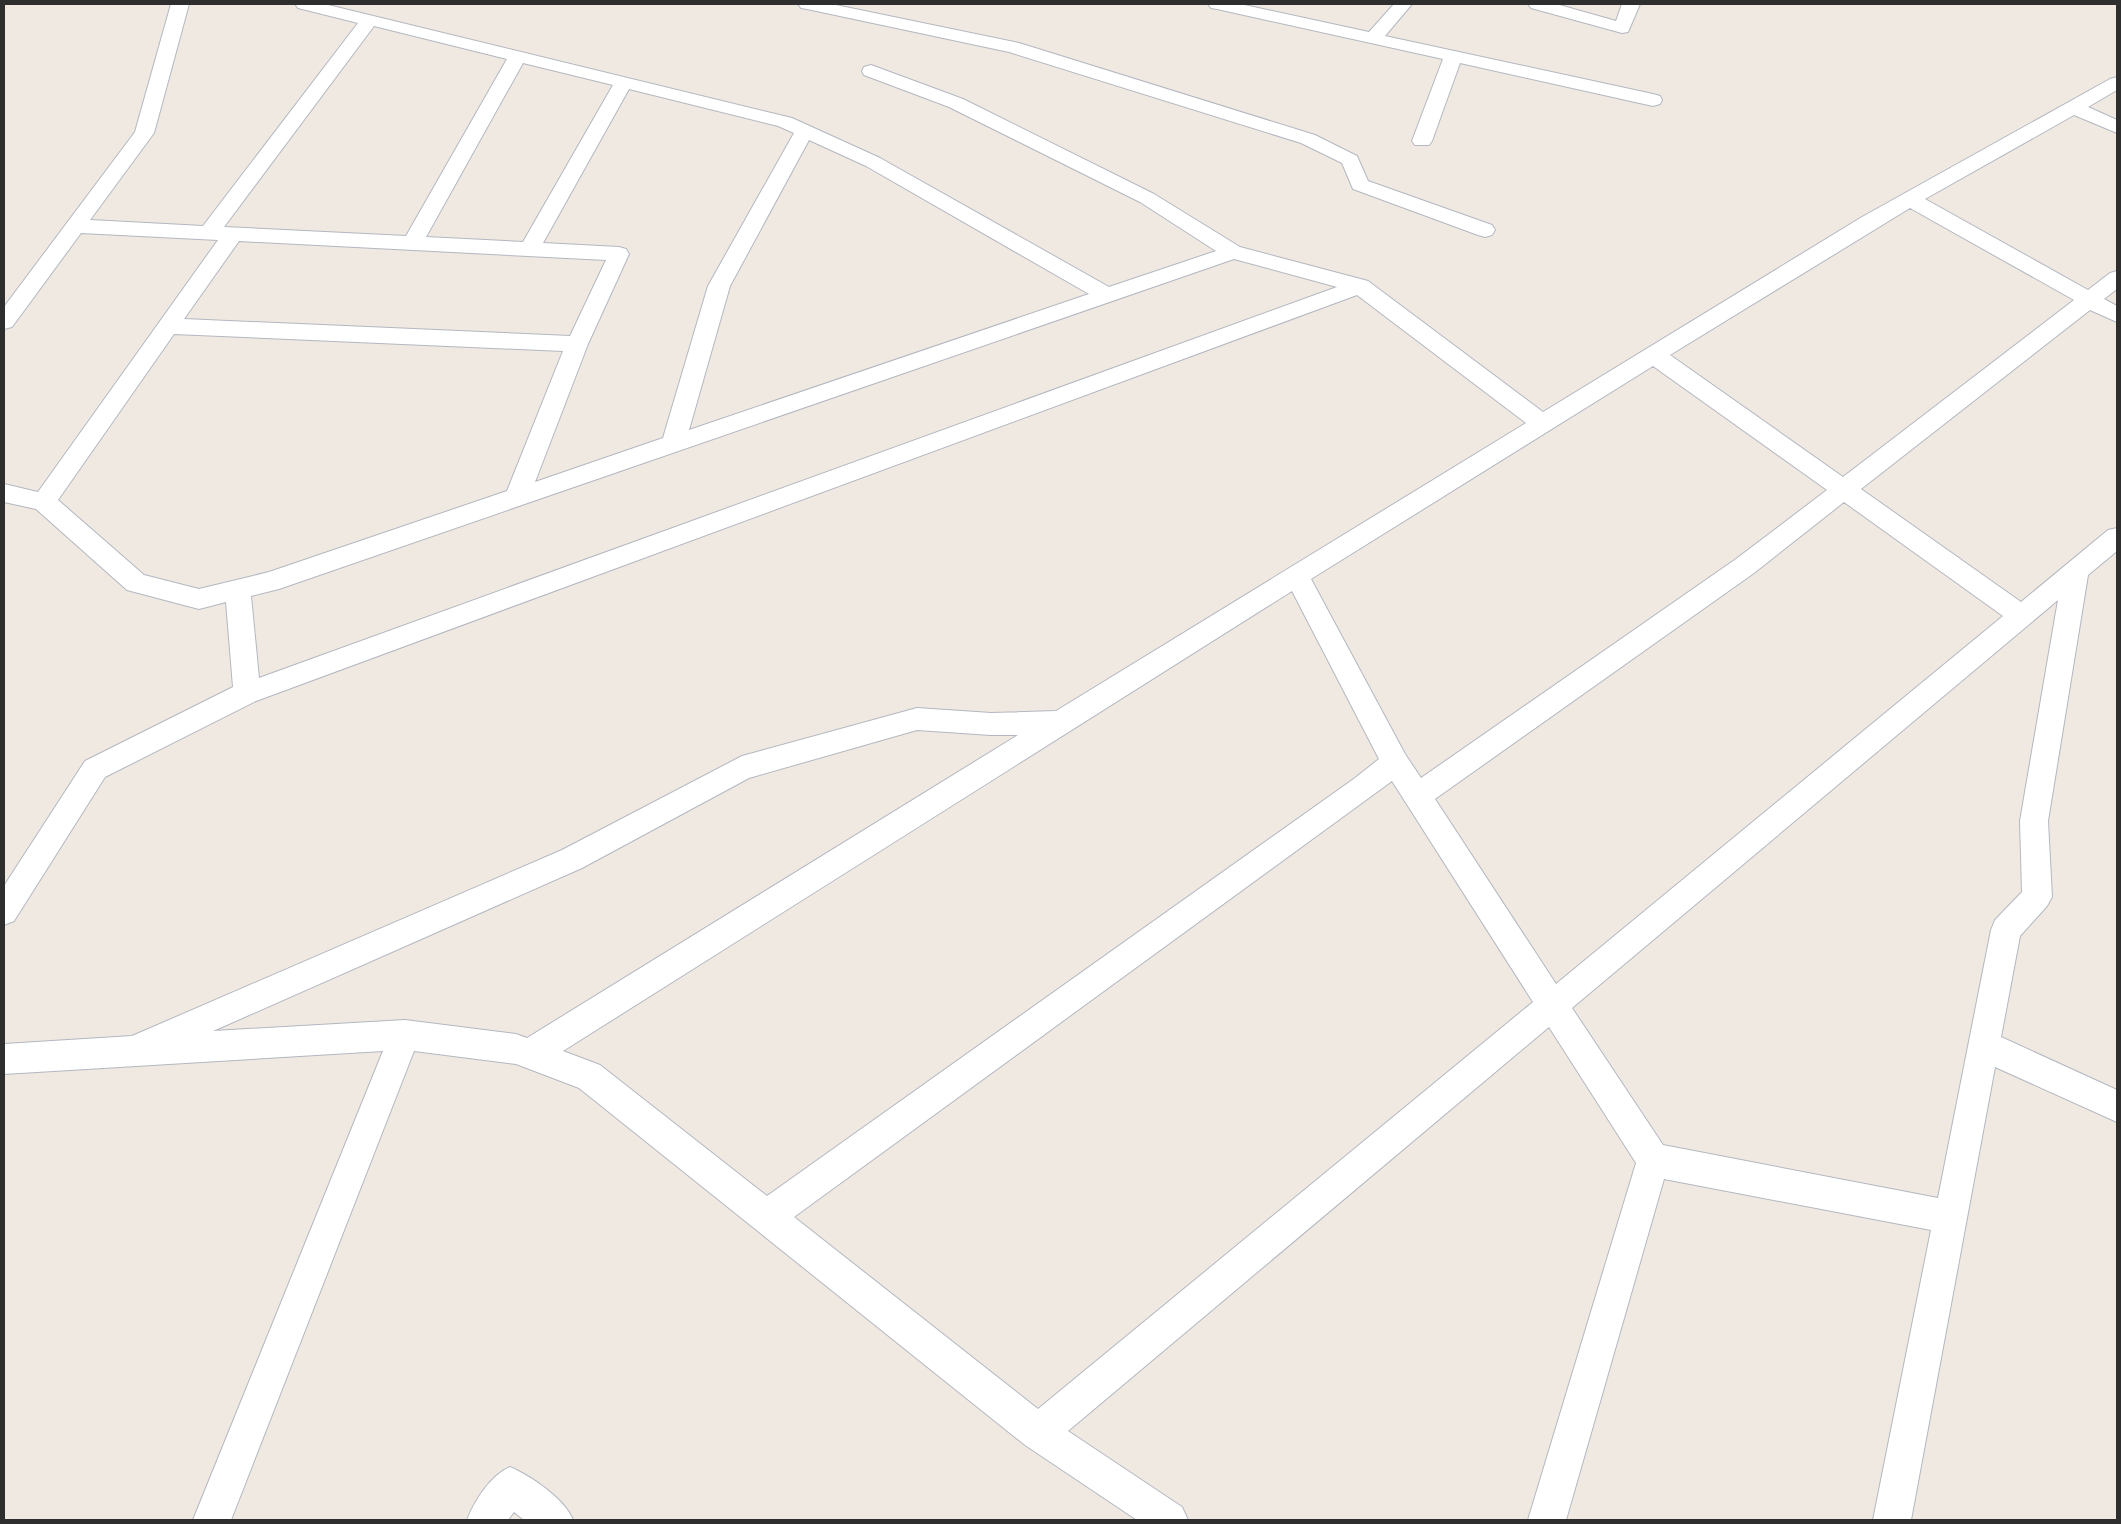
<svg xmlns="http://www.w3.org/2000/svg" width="2121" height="1524" viewBox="0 0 2121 1524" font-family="'Varela Round',sans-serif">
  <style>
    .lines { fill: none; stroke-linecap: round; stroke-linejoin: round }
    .minor-casing { stroke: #b4b7c1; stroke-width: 2 }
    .minor { fill: #fff; fill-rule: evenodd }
  </style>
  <rect width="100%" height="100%" fill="#efe9e1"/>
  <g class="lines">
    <g class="minor-casing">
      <path id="minor" d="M171 4H189L154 133 90 220 203 226 358 23 298 8 295 4H324L792 118 880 158 1109 287 1216 251 1140 202 949 107 864 75 862 71 864 67 871 65 963 99 1154 194 1240 247 1368 281 1543 412 1862 217 2110 79 2117 77V90L2088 107 2117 120V133L2074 115 1925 199 2088 290 2110 273 2117 271V289L2104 299 2117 306V322L2090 310 1861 489 2021 602 2108 530 2117 528V551L2088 575 2048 821 2052 897 2047 906 2020 936 2001 1037 2117 1090V1122L1995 1067 1911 1520H1873L1931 1230 1664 1179 1566 1520H1528L1636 1163 1549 1027 1068 1431 1182 1507 1188 1520H1137L1025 1445 579 1088 516 1064 414 1051 231 1520H193L383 1051 4 1074V1044L132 1036 562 850 742 756 917 708 991 713 1056 711 1526 423 1357 295 256 701 105 777 14 921 4 925V886L85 761 233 687 226 602 199 609 127 590 36 509 4 502V484L38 492 218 240 81 233 12 327 4 329V307L135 132ZM374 26 507 59 406 236 224 227ZM523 63 613 85 523 242 426 237ZM629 89 778 126 794 133 708 286 663 438 535 482 588 344 629 254 626 249 619 247 543 243ZM809 140 866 166 1089 294 689 430 730 286ZM1910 208 2074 300 1843 477 1670 355ZM239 241 606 260 570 336 184 319ZM1234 259 1337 287 259 678 251 596 279 589ZM174 334 563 351 507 491 269 572 199 589 144 575 58 500ZM1653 366 1827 490 1736 559 1421 778 1405 754 1311 579ZM1844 502 2003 616 1556 984 1435 799 1754 573ZM1292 591 1379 759 1355 778 767 1196 600 1065 563 1051ZM2058 600 2020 821 2022 892 1995 920 1991 930 1938 1198 1663 1145 1572 1008ZM917 730 991 735H1018L527 1038 516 1034 405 1020 213 1031 582 868 749 778ZM1392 781 1533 1002 1038 1409 794 1217Z
        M798 4H831L1019 43 1315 135 1357 156 1368 181 1492 225 1495 230 1492 235 1485 237 1478 235 1353 189 1342 163 1301 143 1009 52 807 9 801 8Z
        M1208 4H1240L1369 32 1394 4H1412L1385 36 1653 94 1660 96 1662 100 1660 104 1653 106 1460 63 1432 141 1429 145H1415L1412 141 1443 59 1217 9 1211 8Z
        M1528 4H1556L1616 21 1622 4H1640L1628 32 1622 33 1531 8Z
        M510 1467C531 1476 565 1499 573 1520H524L514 1512 508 1520H467C475 1500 490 1476 510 1467Z"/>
    </g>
    <use href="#minor" class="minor"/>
  </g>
  <rect width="2121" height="1524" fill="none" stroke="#2e2e2e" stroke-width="10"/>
</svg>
